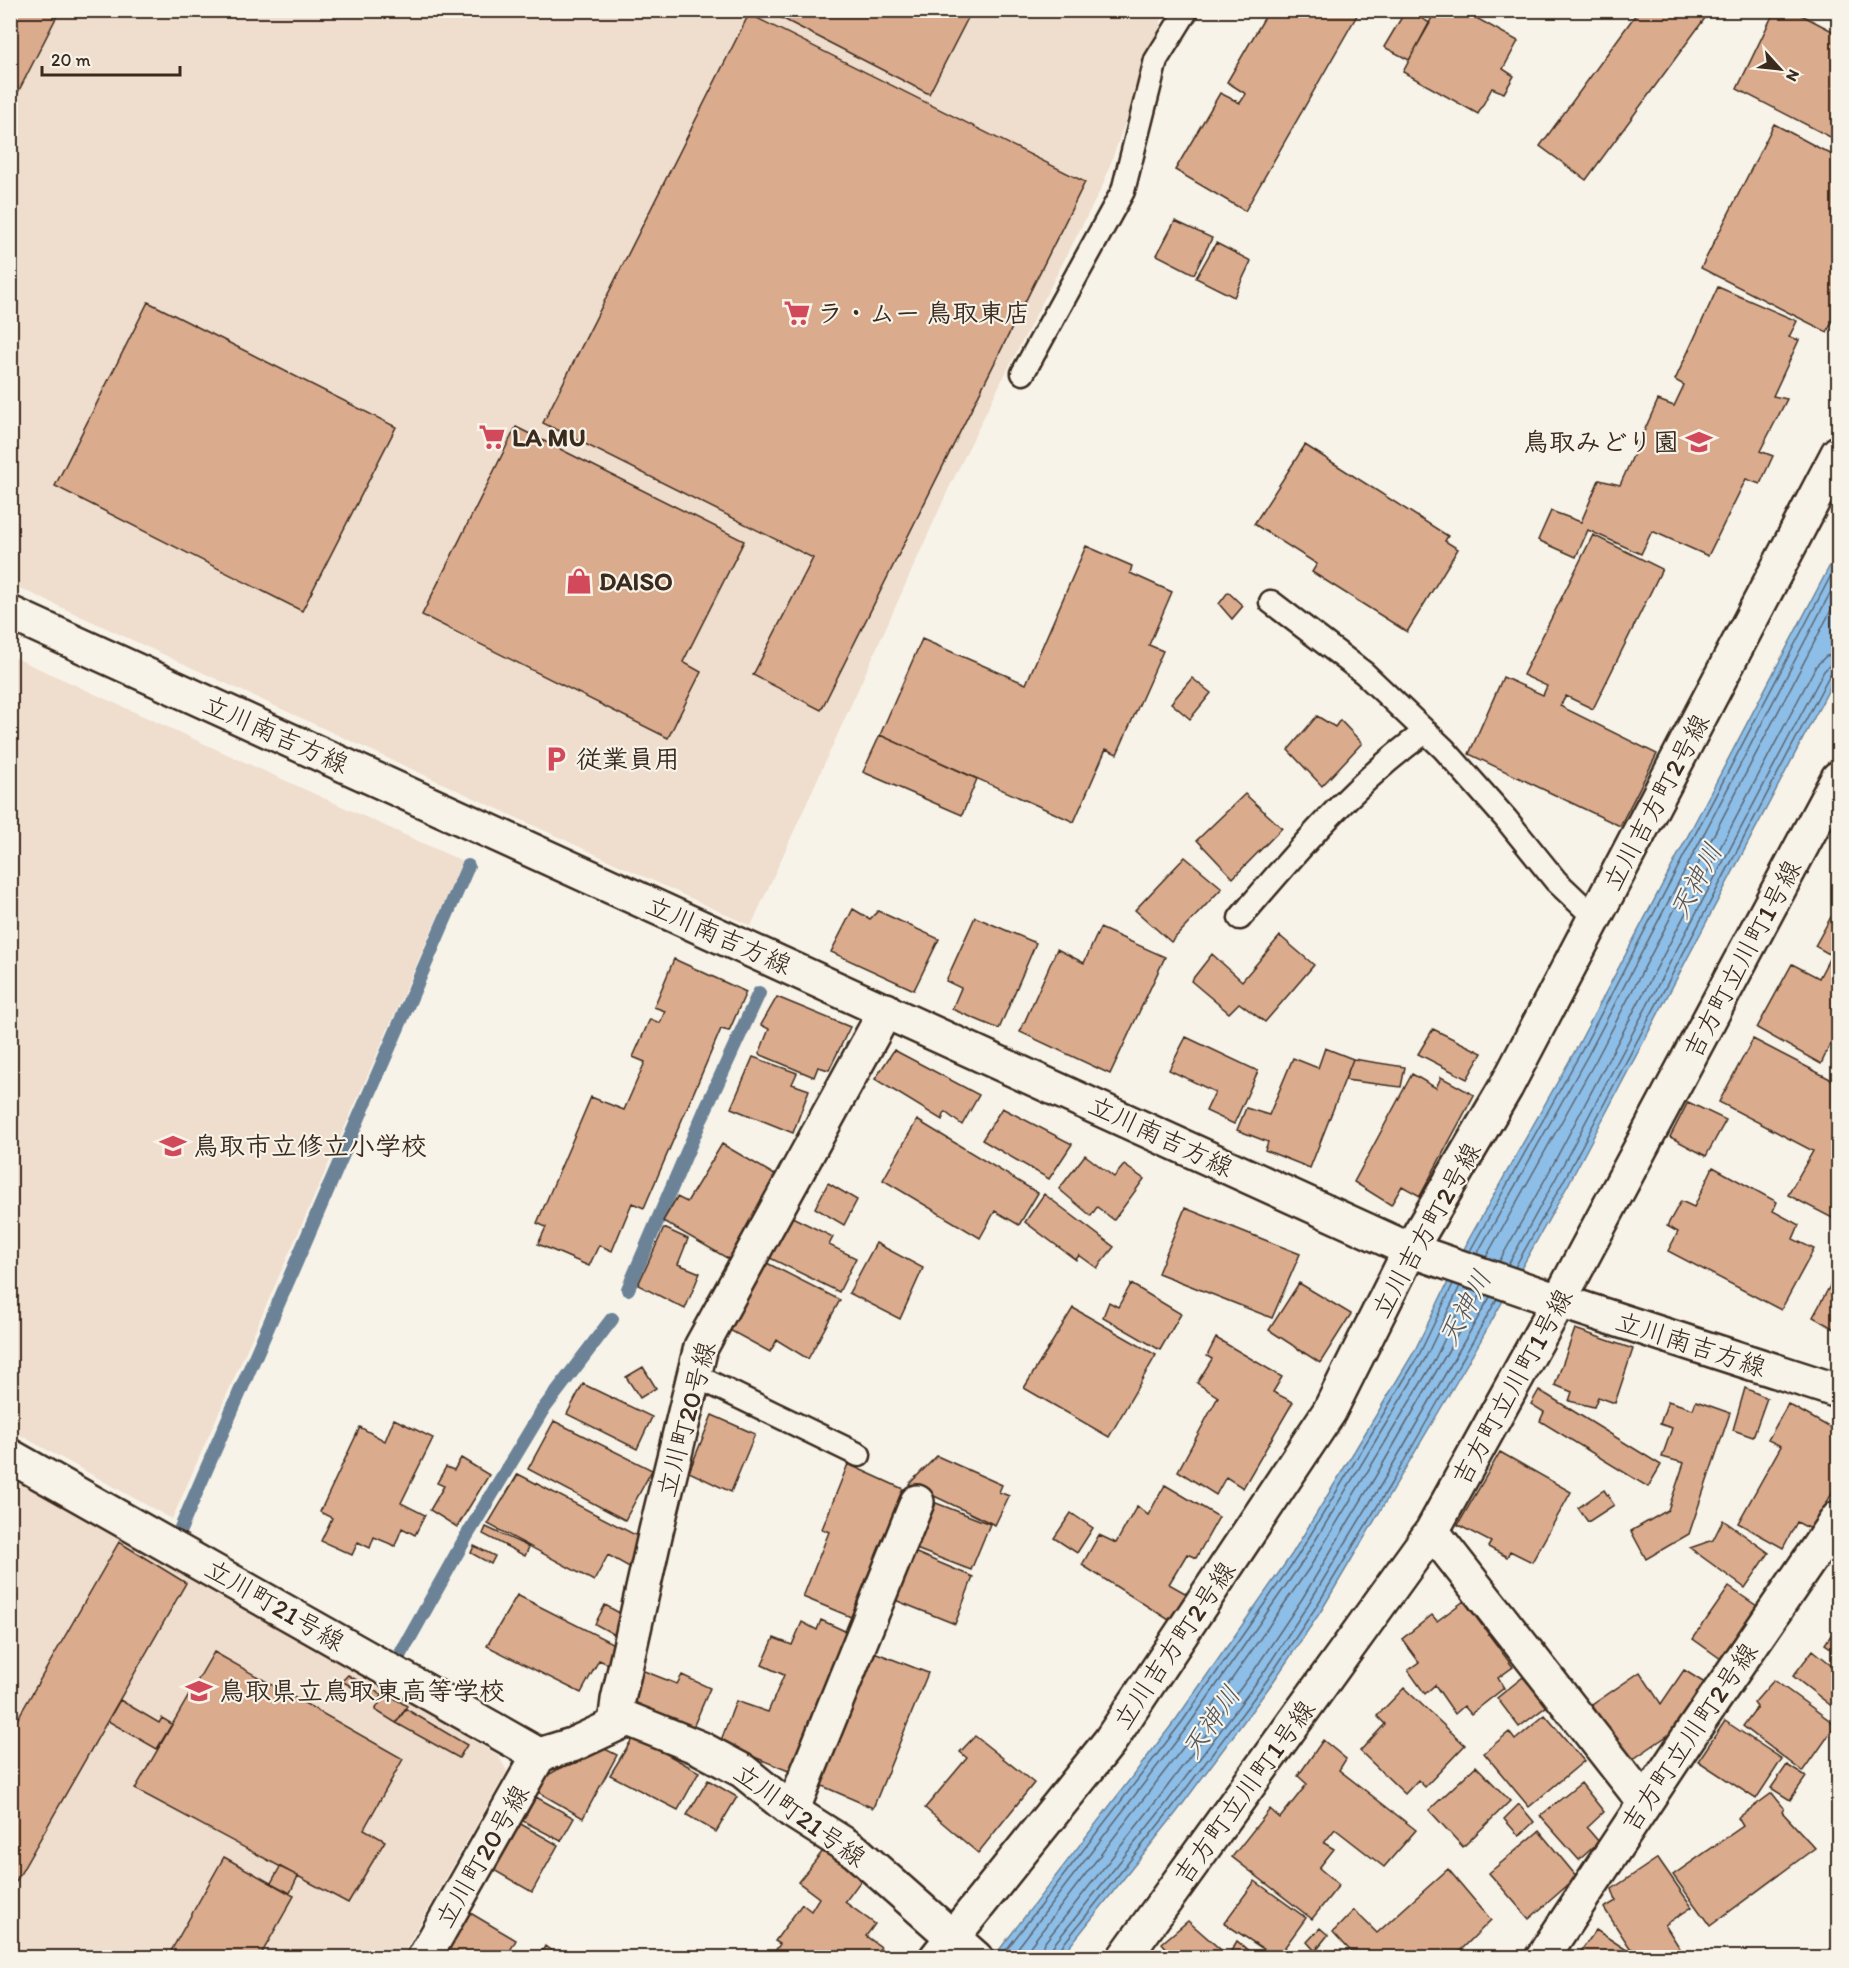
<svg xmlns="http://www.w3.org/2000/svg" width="1849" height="1968" viewBox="0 0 1849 1968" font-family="Itim,'Klee One',sans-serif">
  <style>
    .built { fill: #efddcd }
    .water { fill: #8cbee8; stroke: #6c8397; stroke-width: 1.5 }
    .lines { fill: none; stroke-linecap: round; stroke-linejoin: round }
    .shore { stroke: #5b656f; stroke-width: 1.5 }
    .stream { stroke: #6c8397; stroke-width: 14 }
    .building { fill: #dbab8d; stroke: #3b2a1e; stroke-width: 1.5 }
    .service-casing { stroke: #3b2a1e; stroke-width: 27 }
    .minor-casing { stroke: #3b2a1e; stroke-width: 38 }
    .tertiary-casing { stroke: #3b2a1e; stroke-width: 38 }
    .service { stroke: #f7f3e8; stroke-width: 22 }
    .minor { stroke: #f7f3e8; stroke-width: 33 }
    .tertiary { stroke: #f7f3e8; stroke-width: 33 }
    .labels { text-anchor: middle; stroke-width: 4.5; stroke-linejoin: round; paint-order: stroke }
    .poi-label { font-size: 26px; font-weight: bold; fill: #3b2a1e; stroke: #f7f3e8; text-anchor: start }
    .street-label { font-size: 26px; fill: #3b2a1e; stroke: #f7f3e8 }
    .water-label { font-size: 27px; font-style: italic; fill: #53565b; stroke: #f7f3e8 }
  </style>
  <rect width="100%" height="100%" fill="#f7f3e8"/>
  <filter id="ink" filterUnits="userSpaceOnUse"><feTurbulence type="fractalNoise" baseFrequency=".0167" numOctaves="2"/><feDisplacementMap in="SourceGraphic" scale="12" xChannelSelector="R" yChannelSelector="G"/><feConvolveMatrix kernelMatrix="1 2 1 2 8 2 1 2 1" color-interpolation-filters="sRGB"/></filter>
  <g filter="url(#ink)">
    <path class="built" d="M11 11H1165L1102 187 999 386 949 488 751 926 11 584Z
      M11 656 462 861 172 1519 11 1430Z
      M10 1477 216 1591 498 1755 507 1771 401 1957H11Z"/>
    <path class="water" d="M1838 550V672L1568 1185 1477 1347 1321 1611 1273 1682 1176 1813 1061 1957 993 1958 1177 1718 1292 1554 1375 1417 1414 1352 1469 1239 1576 1049Z"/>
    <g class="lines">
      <path class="shore" d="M1470 1251 1581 1052 1838 562
        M1477 1254 1588 1055 1838 578
        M1486 1257 1596 1060 1838 597
        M1499 1262 1548 1174 1816 666 1826 656 1838 654
        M1508 1265 1556 1178 1824 671 1830 665 1838 663
        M1515 1267 1563 1182 1830 674 1838 671
        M1000 1958 1182 1722 1297 1557 1419 1355 1453 1284
        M1010 1958 1188 1726 1303 1561 1425 1359 1460 1286
        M1021 1958 1195 1732 1310 1567 1433 1363 1469 1289
        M1040 1958 1045 1942 1158 1799 1255 1669 1302 1599 1377 1474 1481 1294
        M1049 1958 1052 1947 1165 1805 1262 1675 1309 1603 1385 1478 1490 1297
        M1057 1958 1058 1951 1171 1809 1268 1679 1316 1607 1392 1482 1497 1299"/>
      <path class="stream" d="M628 1289 706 1108 759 993
        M180 1530 468 866
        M399 1657 466 1537 542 1411 612 1319"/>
    </g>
    <path class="building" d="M10 10H60L10 108Z
      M766 10H972L929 94Z
      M1269 10H1360L1245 211 1175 170 1220 93 1240 103 1246 94 1227 82Z
      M1406 10 1430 23 1409 60 1384 47Z
      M1436 10H1462L1518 41 1503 69 1514 76 1504 93 1492 88 1478 114 1403 72Z
      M1639 10H1711L1586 180 1540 146Z
      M1775 10H1792L1838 34V141L1737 89Z
      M749 14 1085 182 821 710 753 675 813 558 543 423Z
      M1774 124 1838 158V311L1827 332 1701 268Z
      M1175 221 1212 238 1194 274 1157 255Z
      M1216 243 1251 261 1234 297 1196 278Z
      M1718 287 1797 321 1789 337 1799 340 1773 396 1787 399 1760 451 1773 456 1760 484 1746 479 1708 556 1652 531 1641 554 1588 530 1576 557 1538 540 1551 511 1581 522 1599 480 1620 485 1658 400 1674 406 1684 385 1675 380Z
      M148 302 396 427 302 611 55 486Z
      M516 427 744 541 683 662 701 672 668 738 422 615Z
      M1305 445 1448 536 1445 541 1458 549 1407 632 1312 572 1317 564 1254 524Z
      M1593 535 1662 569 1593 709 1566 696 1560 706 1657 754 1620 826 1469 754 1503 677 1543 695 1547 686 1523 675Z
      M1086 546 1132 566 1130 573 1172 592 1149 645 1163 651 1117 754 1106 749 1074 822 880 735 922 639 1026 684Z
      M1228 592 1243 606 1232 619 1219 604Z
      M1192 678 1211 693 1190 719 1171 703Z
      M1317 716 1335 727 1340 720 1362 743 1322 786 1288 750Z
      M880 735 977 779 962 815 863 772Z
      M1245 794 1282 828 1233 878 1197 840Z
      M1185 857 1222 888 1171 942 1135 910Z
      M853 909 870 919 878 911 939 939 914 990 831 952Z
      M975 917 1036 943 999 1029 952 1009 961 988 946 981Z
      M1831 917 1838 920V1028L1821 1064 1757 1028 1792 964 1819 978 1831 955 1815 946Z
      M1100 928 1165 957 1110 1074 1020 1032 1057 949 1084 963Z
      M1280 936 1314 965 1265 1022 1239 1003 1229 1013 1191 981 1212 954 1242 981Z
      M674 959 746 992 729 1031 721 1029 644 1208 632 1203 612 1251 599 1245 589 1266 538 1244 546 1227 537 1223 591 1097 624 1110 645 1062 633 1057 650 1019 660 1023 665 1011 654 1007Z
      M777 997 850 1027 829 1070 818 1067 814 1077 759 1054 769 1029 761 1025Z
      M1433 1029 1482 1053 1467 1079 1418 1054Z
      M1186 1037 1258 1071 1234 1124 1206 1111 1215 1092 1169 1070Z
      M1753 1039 1838 1083V1124L1833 1134 1838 1137V1214L1836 1220 1788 1195 1813 1151 1719 1102Z
      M1325 1048 1353 1059 1310 1168 1265 1150 1268 1142 1237 1130 1246 1108 1269 1115 1293 1058 1318 1068Z
      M894 1050 979 1095 962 1125 945 1112 942 1120 875 1079Z
      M753 1057 797 1073 792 1084 809 1090 793 1133 731 1108Z
      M1353 1059 1405 1067 1401 1087 1345 1080Z
      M1412 1074 1436 1088 1441 1077 1474 1095 1420 1196 1402 1186 1391 1205 1354 1182Z
      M1688 1102 1726 1120 1706 1156 1670 1137Z
      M1002 1108 1072 1144 1049 1179 982 1140Z
      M917 1120 1038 1193 1019 1225 995 1211 980 1238 883 1180Z
      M722 1144 775 1175 732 1261 663 1221 677 1197 687 1202Z
      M1085 1155 1114 1177 1124 1165 1144 1179 1114 1220 1097 1207 1091 1216 1059 1189Z
      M1713 1167 1777 1202 1773 1211 1799 1225 1793 1239 1814 1249 1781 1310 1668 1251 1678 1232 1667 1226 1681 1201 1694 1207Z
      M828 1183 857 1200 844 1225 815 1208Z
      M1044 1194 1114 1247 1097 1268 1079 1255 1076 1260 1025 1222Z
      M1185 1208 1300 1254 1272 1318 1158 1273Z
      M788 1215 833 1237 829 1245 856 1258 839 1292 766 1256Z
      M664 1228 688 1239 678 1264 700 1273 685 1309 638 1285Z
      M876 1243 923 1268 900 1319 849 1293Z
      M761 1260 840 1300 808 1359 777 1340 770 1352 724 1327Z
      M1838 1271V1331L1813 1317Z
      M1299 1283 1351 1314 1320 1363 1269 1330Z
      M1131 1284 1181 1314 1160 1350 1103 1317 1109 1302 1118 1307Z
      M1073 1308 1156 1355 1109 1437 1024 1388Z
      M1575 1329 1633 1349 1615 1403 1598 1397 1594 1407 1569 1401 1572 1392 1555 1385Z
      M1216 1338 1282 1377 1273 1392 1293 1402 1243 1488 1226 1477 1216 1495 1178 1471 1218 1397 1197 1383 1212 1359 1207 1356Z
      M643 1367 656 1388 640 1398 626 1377Z
      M583 1384 652 1417 637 1449 567 1414Z
      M1745 1388 1767 1398 1753 1437 1733 1430Z
      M1539 1390 1661 1465 1648 1487 1540 1421 1544 1412 1531 1404Z
      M1668 1401 1693 1409 1696 1401 1730 1413 1689 1534 1646 1559 1631 1531 1668 1510 1684 1463 1662 1457 1672 1428 1660 1424Z
      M1788 1404 1838 1432V1482L1812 1530 1797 1522 1783 1548 1738 1523 1781 1446 1768 1440Z
      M712 1415 755 1434 731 1492 689 1472Z
      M394 1419 433 1438 401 1503 425 1515 415 1535 402 1528 395 1546 374 1537 370 1548 358 1542 352 1555 321 1541 332 1518 320 1512 360 1427 385 1441Z
      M554 1421 652 1470 625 1520 528 1469Z
      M1500 1452 1571 1492 1532 1562 1510 1551 1507 1557 1488 1547 1491 1542 1458 1525Z
      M937 1456 1002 1485 999 1492 1009 1496 995 1525 909 1484Z
      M461 1458 489 1475 457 1527 430 1510 444 1486 437 1483 446 1467 454 1470Z
      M848 1464 903 1489 851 1617 803 1597 829 1532 822 1529Z
      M518 1474 645 1540 631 1568 608 1555 594 1581 488 1524Z
      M1165 1485 1219 1517 1196 1558 1187 1554 1169 1584 1187 1594 1169 1620 1082 1565 1099 1535 1116 1543 1137 1506 1148 1515Z
      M1604 1490 1614 1505 1588 1522 1578 1508Z
      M936 1503 990 1524 971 1570 916 1549Z
      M1071 1513 1093 1528 1077 1553 1054 1538Z
      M1723 1520 1769 1553 1745 1588 1690 1548 1713 1540Z
      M486 1527 529 1547 525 1556 483 1534Z
      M119 1542 186 1583 10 1892V1732Z
      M474 1546 495 1556 491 1564 471 1553Z
      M914 1552 973 1577 955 1624 895 1600Z
      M1729 1587 1757 1606 1721 1659 1693 1639Z
      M517 1595 618 1646 610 1665 599 1660 581 1693 487 1646Z
      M1464 1601 1513 1667 1498 1678 1504 1688 1471 1714 1464 1706 1455 1714 1435 1685 1425 1694 1408 1670 1419 1662 1402 1639 1432 1615 1437 1621Z
      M605 1605 627 1617 617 1636 595 1624Z
      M821 1620 847 1632 791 1772 720 1743 736 1701 768 1712 784 1675 762 1665 774 1638 792 1645 802 1622 817 1630Z
      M1838 1625V1653L1825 1644Z
      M1813 1650 1838 1670V1711L1793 1676Z
      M214 1652 403 1759 364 1829 385 1841 348 1903 135 1789Z
      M874 1652 928 1673 873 1808 820 1785Z
      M1684 1670 1708 1685 1680 1727 1629 1762 1592 1705 1640 1672 1661 1704Z
      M644 1671 677 1684 682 1675 710 1688 691 1732 630 1703Z
      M348 1675 382 1695 378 1703 342 1681Z
      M1523 1677 1547 1706 1519 1727 1497 1698Z
      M1774 1680 1836 1725 1803 1772 1743 1726 1757 1707 1754 1703Z
      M1404 1688 1465 1745 1425 1787 1418 1780 1405 1794 1360 1751 1385 1724 1377 1716Z
      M386 1693 407 1706 396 1723 375 1710Z
      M120 1700 159 1723 162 1718 172 1724 157 1749 108 1721Z
      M406 1709 467 1745 459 1758 396 1723Z
      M1545 1715 1584 1761 1529 1807 1484 1753 1509 1732 1515 1740Z
      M1725 1721 1782 1759 1756 1799 1698 1761Z
      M634 1736 699 1772 678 1810 610 1775Z
      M975 1736 1034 1783 978 1853 925 1808 967 1758 960 1752Z
      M1323 1740 1346 1759 1339 1770 1416 1830 1384 1867 1335 1829 1324 1843 1334 1849 1319 1868 1339 1885 1312 1919 1232 1857 1270 1809 1280 1818 1307 1784 1298 1776Z
      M599 1746 617 1755 583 1818 538 1792 548 1775Z
      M1787 1765 1806 1777 1790 1800 1771 1788Z
      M1476 1766 1510 1801 1463 1847 1429 1810Z
      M708 1780 737 1797 716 1832 687 1815Z
      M1581 1783 1604 1812 1587 1828 1599 1842 1579 1860 1540 1816Z
      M1772 1793 1784 1808 1782 1812 1815 1848 1710 1926 1673 1875 1743 1826 1738 1818Z
      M536 1797 574 1818 561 1841 523 1821Z
      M1519 1804 1534 1822 1519 1836 1504 1819Z
      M519 1823 558 1845 532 1892 492 1869Z
      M1539 1831 1577 1877 1529 1919 1489 1873Z
      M827 1846 865 1875 845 1902 875 1924 866 1936 881 1947 873 1958H770L780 1944 775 1941 802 1904 811 1911 819 1898 798 1882Z
      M224 1857 294 1896 259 1958H167Z
      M1658 1858 1692 1907 1665 1925 1681 1950 1673 1958H1651L1630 1948 1604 1908 1616 1901 1612 1889Z
      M280 1867 298 1876 290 1893 271 1883Z
      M1448 1869 1491 1920 1453 1958H1357L1333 1932 1354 1910 1377 1933Z
      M1255 1881 1306 1918 1277 1958 1224 1923Z
      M467 1911 516 1940 506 1958H440Z
      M1188 1921 1228 1956 1237 1941 1257 1958H1175L1162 1943Z
      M1320 1928 1328 1935 1315 1951 1307 1942Z
      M1596 1930 1639 1958H1576Z
      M545 1946 561 1958H538Z"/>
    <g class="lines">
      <g class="service-casing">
        <path id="service" d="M1023 373 1123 191 1156 60 1187 10
          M1271 602 1364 673 1444 749 1506 819 1556 881 1595 918
          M1240 918C1296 852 1354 783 1425 732
          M694 1375 859 1455"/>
      </g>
      <g class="minor-casing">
        <path id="minor" d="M10 1456 539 1755
          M1432 1531 1645 1803
          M615 1724 618 1700 656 1531 701 1347 886 1010
          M539 1755 572 1745 628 1719 700 1748 743 1771 792 1811 855 1851 976 1958
          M792 1811 917 1502
          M424 1958 539 1755
          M936 1958 1110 1741 1329 1412 1410 1250 1506 1087 1838 453
          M1124 1958 1432 1531 1559 1301 1838 778
          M1542 1958 1694 1729 1838 1518"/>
      </g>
      <g class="tertiary-casing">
        <path id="tertiary" d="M10 613 1410 1250 1544 1296 1838 1391"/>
      </g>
      <use href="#service" class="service"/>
      <use href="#minor" class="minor"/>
      <use href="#tertiary" class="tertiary"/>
    </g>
  </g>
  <defs>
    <g id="supermarket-bare" transform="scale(2.07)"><path d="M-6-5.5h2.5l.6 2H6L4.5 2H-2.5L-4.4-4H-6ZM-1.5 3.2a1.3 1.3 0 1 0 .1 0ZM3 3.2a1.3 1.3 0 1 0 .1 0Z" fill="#d1495b" stroke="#f7f3e8" stroke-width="2.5" paint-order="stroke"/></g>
    <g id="school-bare" transform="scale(2.07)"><path d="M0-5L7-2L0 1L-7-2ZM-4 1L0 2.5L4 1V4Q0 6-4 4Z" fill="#d1495b" stroke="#f7f3e8" stroke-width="2.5" paint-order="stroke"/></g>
    <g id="shop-bare" transform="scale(2.07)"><path d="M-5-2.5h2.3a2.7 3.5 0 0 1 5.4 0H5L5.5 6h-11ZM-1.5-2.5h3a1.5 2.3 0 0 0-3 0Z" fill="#d1495b" stroke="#f7f3e8" stroke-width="2.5" paint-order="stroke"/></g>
    <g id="parking-bare" transform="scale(2.07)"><path d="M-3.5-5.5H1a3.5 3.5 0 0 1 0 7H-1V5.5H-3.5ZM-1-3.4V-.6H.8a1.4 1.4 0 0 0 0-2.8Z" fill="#d1495b" stroke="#f7f3e8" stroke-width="2.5" paint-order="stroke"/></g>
  </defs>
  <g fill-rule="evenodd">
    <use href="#supermarket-bare" x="797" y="313"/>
    <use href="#supermarket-bare" x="492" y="437"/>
    <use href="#school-bare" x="1699" y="442"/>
    <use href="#shop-bare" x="579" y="581"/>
    <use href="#parking-bare" x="556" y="759"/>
    <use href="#school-bare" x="173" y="1146"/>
    <use href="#school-bare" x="199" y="1691"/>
  </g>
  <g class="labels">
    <g class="poi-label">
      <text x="817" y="322">ラ・ムー 鳥取東店</text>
      <text x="512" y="446">LA MU</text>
      <text x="1679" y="451" text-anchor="end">鳥取みどり園</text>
      <text x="599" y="590">DAISO</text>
      <text x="576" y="768">従業員用</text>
      <text x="193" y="1155">鳥取市立修立小学校</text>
      <text x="219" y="1700">鳥取県立鳥取東高等学校</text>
    </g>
    <g class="street-label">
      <text transform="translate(276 734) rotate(24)" y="9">立川南吉方線</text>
      <text transform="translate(1656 802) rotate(-62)" y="9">立川吉方町2号線</text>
      <text transform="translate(719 935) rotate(24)" y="9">立川南吉方線</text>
      <text transform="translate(1742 959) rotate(-62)" y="9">吉方町立川町1号線</text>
      <text transform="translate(1161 1136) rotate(25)" y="9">立川南吉方線</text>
      <text transform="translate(1426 1230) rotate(-61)" y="9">立川吉方町2号線</text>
      <text transform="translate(1691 1344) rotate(18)" y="9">立川南吉方線</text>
      <text transform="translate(1512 1387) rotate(-61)" y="9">吉方町立川町1号線</text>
      <text transform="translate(686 1419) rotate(-75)" y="9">立川町20号線</text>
      <text transform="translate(275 1605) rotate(30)" y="9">立川町21号線</text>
      <text transform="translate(1174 1645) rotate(-56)" y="9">立川吉方町2号線</text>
      <text transform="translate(1689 1737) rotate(-56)" y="9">吉方町立川町2号線</text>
      <text transform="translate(1244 1792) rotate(-54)" y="9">吉方町立川町1号線</text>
      <text transform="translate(800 1815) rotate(36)" y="9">立川町21号線</text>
      <text transform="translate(482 1856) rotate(-60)" y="9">立川町20号線</text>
    </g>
    <g class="water-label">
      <text transform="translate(1696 881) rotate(-62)" y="9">天神川</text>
      <text transform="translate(1465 1308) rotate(-62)" y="9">天神川</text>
      <text transform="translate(1211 1722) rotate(-55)" y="9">天神川</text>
    </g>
  </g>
  <rect width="1849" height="1968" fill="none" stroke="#f7f3e8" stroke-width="36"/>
  <rect x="18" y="18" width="1813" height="1932" fill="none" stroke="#3b2a1e" stroke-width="2" filter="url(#ink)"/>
  <g transform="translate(1780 69) rotate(117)" stroke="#f7f3e8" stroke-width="4.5" paint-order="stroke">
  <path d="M0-4.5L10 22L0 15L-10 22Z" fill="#3b2a1e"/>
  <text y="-9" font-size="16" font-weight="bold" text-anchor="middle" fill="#3b2a1e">N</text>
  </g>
  <path d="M42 66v9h138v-9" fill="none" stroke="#3b2a1e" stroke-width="3"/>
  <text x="51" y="66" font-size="18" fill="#3b2a1e" stroke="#f7f3e8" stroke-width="4.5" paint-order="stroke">20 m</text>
</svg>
